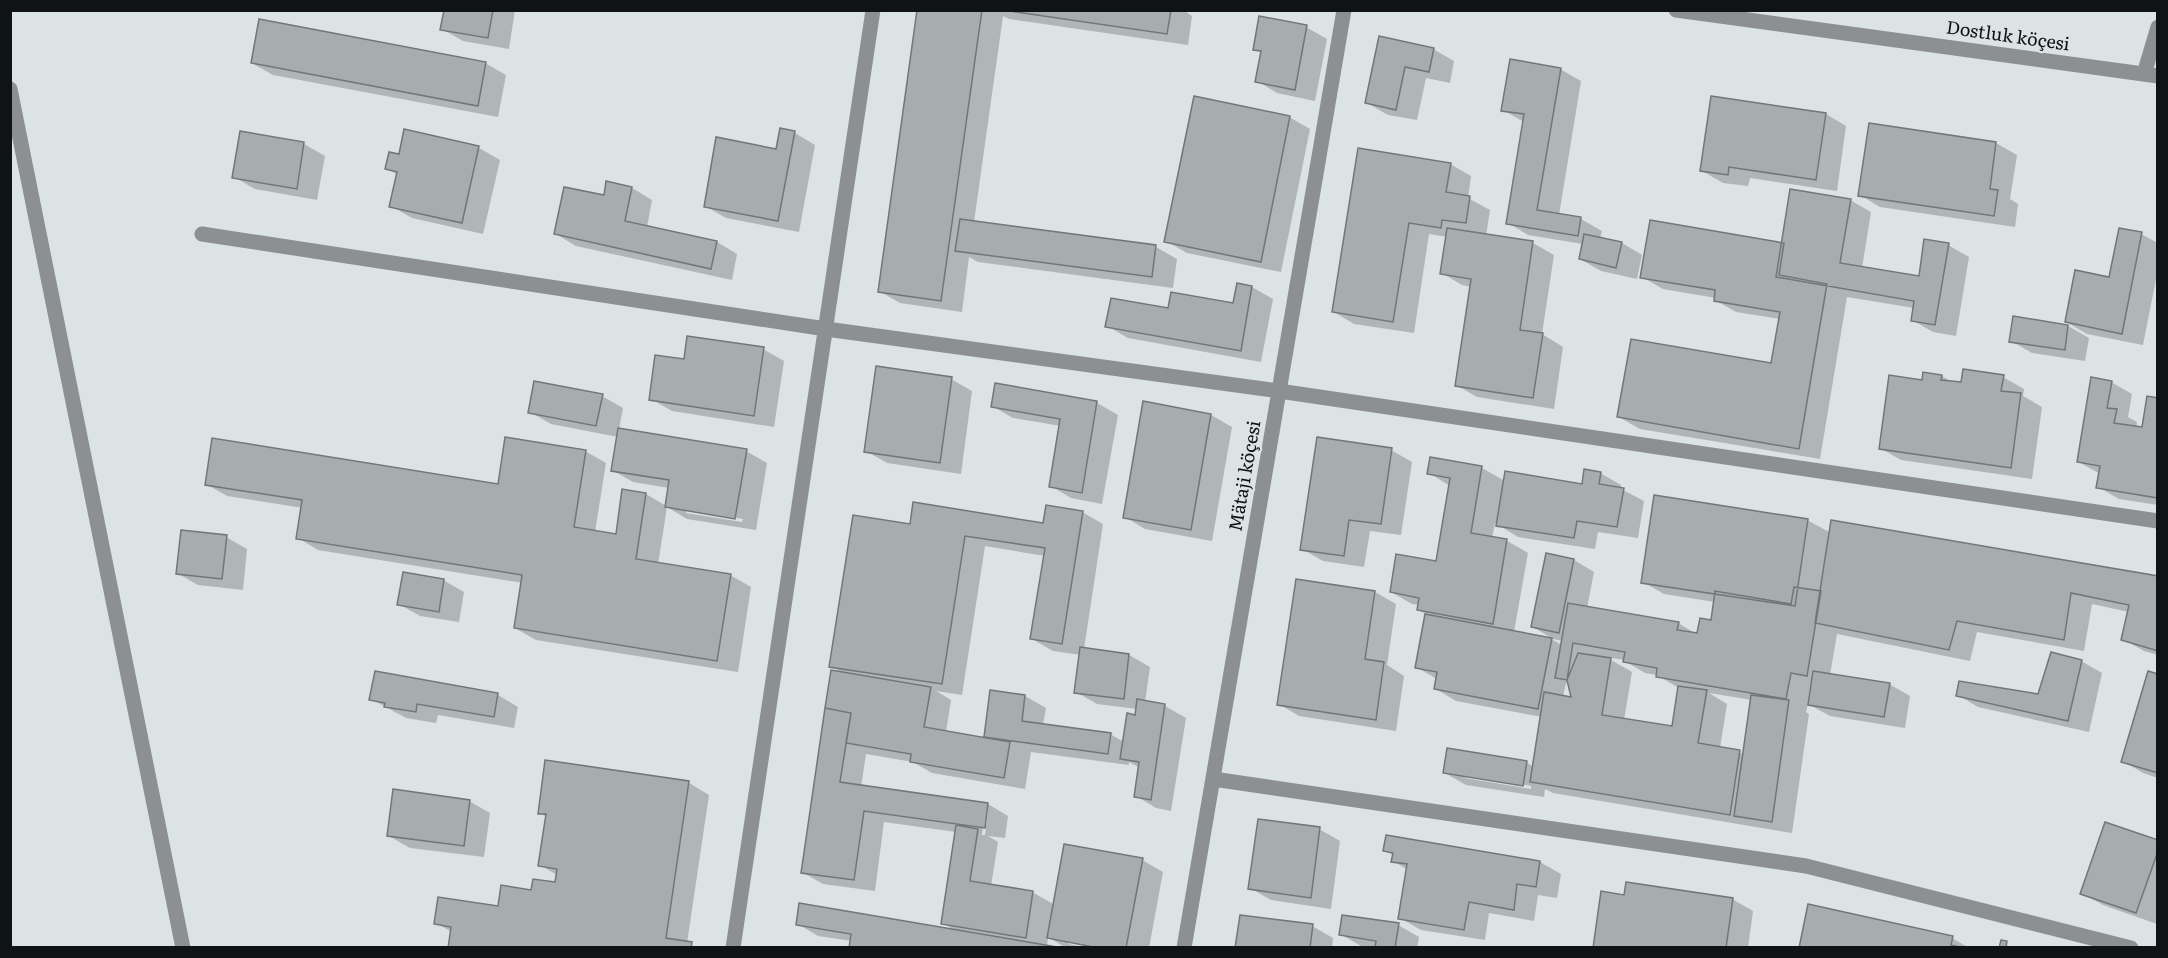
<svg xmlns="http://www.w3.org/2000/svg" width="2168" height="958" viewBox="0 0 2168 958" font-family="Literata,serif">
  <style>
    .shadow { fill: #0003; fill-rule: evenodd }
    .building { fill: #a7acaf; stroke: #717679; stroke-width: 1.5 }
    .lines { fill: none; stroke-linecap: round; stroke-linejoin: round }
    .minor { stroke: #8d9090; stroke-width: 15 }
    .labels { text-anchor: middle; stroke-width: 4.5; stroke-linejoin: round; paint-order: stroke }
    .street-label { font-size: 18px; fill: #101313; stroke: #dce3e4 }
  </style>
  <rect width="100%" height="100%" fill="#dce3e4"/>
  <path class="shadow" d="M445 10H515L509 49 463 41 442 29Z
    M918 10H1183L1192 16 1188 45 1009 19 1003 16 974 222 1156 247 1177 259 1173 288 978 262 969 257 962 312 900 303 879 291Z
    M1306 27 1327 39 1315 101 1277 93 1257 81 1262 53 1254 49Z
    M1380 38 1433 49 1454 61 1450 83 1426 78 1417 120 1388 115 1367 103Z
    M252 63H485L506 75 498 117 273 75Z
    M1560 69 1581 81 1559 215 1581 219 1602 231 1600 239 1622 243 1642 255 1637 279 1601 271 1580 259 1583 244 1528 235 1508 223 1524 122 1503 110Z
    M1826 114 1846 126 1837 191 1750 178 1748 186 1723 183 1702 171Z
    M1289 117 1310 129 1281 272 1187 253 1166 241Z
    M1870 124 1996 143 2017 155 2010 199 2018 204 2015 227 1880 207 1860 195Z
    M781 130 795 133 815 145 799 232 726 218 705 206 777 151Z
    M405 131 479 148 500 160 483 234 412 218 391 206 398 175 387 168 400 156Z
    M241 133 304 144 325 156 317 200 255 189 234 177Z
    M1450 164 1471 176 1468 198 1490 210 1486 236 1533 243 1554 255 1542 334 1563 347 1554 409 1477 397 1456 385 1471 287 1462 285 1442 273 1447 237 1429 234 1414 333 1354 324 1334 312Z
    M632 188 652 200 647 227 717 242 737 254 732 280 576 246 556 234 605 197Z
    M1850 200 1871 212 1862 268 1920 277 1948 245 1969 257 1956 336 1933 332 1912 320 1914 308 1847 297 1820 459 1640 429 1619 417 1773 364 1780 319 1736 312 1715 300 1716 298 1663 289 1642 277 1783 245Z
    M2141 234 2158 243V269L2143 345 2087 334 2066 322 2110 279Z
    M1238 285 1252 287 1273 299 1261 362 1128 338 1107 326 1169 309 1235 305Z
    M2014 318 2068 326 2089 338 2085 361 2032 353 2011 341Z
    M763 349 784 361 774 427 672 411 651 399 685 361Z
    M1942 376 1953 383 1963 384 2003 377 2024 389 2023 396 2042 407 2032 479 1901 460 1880 448 1923 381Z
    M951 379 972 391 961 474 887 463 866 451Z
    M2111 382 2132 394 2128 417 2137 422 2136 428 2143 429 2158 400V505L2119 499 2098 487 2100 474 2079 462Z
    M996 385 1097 403 1118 415 1102 504 1071 498 1051 486 1061 426 1013 418 992 406Z
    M602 396 623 408 619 429 746 451 767 463 756 530 687 519 667 507 658 564 730 575 751 587 738 672 536 640 515 628 523 583 318 550 298 538 303 508 227 496 206 484 499 485 585 451 606 463 595 532 617 536 623 491 646 494 666 506 669 488 633 482 612 470 618 437 551 424 530 412ZM686 510 743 519 742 522 686 513Z
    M1211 415 1232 427 1212 541 1145 529 1125 517Z
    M1391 450 1412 462 1401 535 1370 531 1364 567 1323 561 1302 549Z
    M1482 468 1505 481 1583 486 1600 473 1621 485V489L1644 501 1638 538 1598 532 1595 549 1518 537 1495 523 1492 538 1507 541 1528 553 1514 632 1551 639 1562 645 1563 641 1553 639 1533 627 1574 560 1594 572 1587 608 1678 623 1698 635 1712 622 1715 602 1664 594 1643 582 1807 520 1831 533 2158 577V655L2144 651 2123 639 2129 612 2092 604 2084 651 1977 632 1970 661 1837 634 1830 675 1889 684 1910 696 1905 728 1830 716 1808 704 1806 712 1809 714 1792 833 1553 793 1545 789 1544 797 1466 785 1445 773 1449 750 1527 763 1534 767 1542 717 1456 701 1436 689 1437 679 1416 667 1426 614 1418 610 1419 605 1412 604 1391 592 1437 563 1450 486 1429 473ZM1606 657 1625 660V661L1645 673 1657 675 1679 688 1673 728 1624 720 1632 672ZM1566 683 1569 685 1573 699 1563 697ZM1709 693 1752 700 1744 754 1720 748 1727 704ZM1465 775 1531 786V789L1465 778Z
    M1082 512 1103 524 1084 649 1129 655 1150 667 1145 702 1165 706 1186 718 1171 811 1156 808 1136 796 1140 768 1129 762V765L1031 752 1025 789 932 773 913 762 866 754 861 787 988 804 1008 816 1005 838 988 836 998 842 991 886 1032 892 1055 905 1142 860 1163 872 1149 948H1106L1069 941V944L1089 948H1066L1048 937 1047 946 852 941 818 936 798 924 954 930 943 923 956 832 884 822 875 891 823 884 802 872 843 673 831 666 911 526 1044 525ZM985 546 1045 556 1032 639 1053 651 1081 655 1076 692 1097 704 1137 709 1136 716 1124 742 1110 734 1043 725 1046 708 1025 696 992 692 986 739 946 732 951 700 936 691 962 695ZM985 810H988L985 835H982Z
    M226 537 247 549 243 590 198 585 177 573Z
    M443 580 464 592 459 622 420 616 399 604Z
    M1297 581 1375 592 1396 604 1387 665 1404 676 1396 731 1299 716 1279 704Z
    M2081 661 2102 673 2089 732 1978 707 1958 695 2039 696Z
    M2158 676V778L2143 773 2123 761Z
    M498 695 518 707 514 728 438 715 436 723 406 718 371 699Z
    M689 783 709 795 687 943 698 948H450L452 932 436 923 499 907 533 892 556 884 557 875 540 865 547 817 539 813Z
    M469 801 490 813 484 857 410 848 389 836Z
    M1319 829 1340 841 1331 909 1271 900 1250 888Z
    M1387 837 1540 862 1561 874 1557 898 1538 895 1534 921 1489 913 1485 940 1421 930 1400 918 1408 870 1393 861 1394 856 1385 850Z
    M2158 842 2157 924 2103 905 2082 893Z
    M1625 897 1732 899 1753 911 1748 948H1595Z
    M1398 925 1419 937 1417 948 1361 946 1340 934Z
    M1312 926 1333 938 1332 948H1237Z
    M1952 938 1969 948H1800Z"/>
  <path class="building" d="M444 10H493L488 38 440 30Z
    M917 10H982L941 301 878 292Z
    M1003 10H1171L1167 34Z
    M1259 16 1307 25 1295 90 1255 82 1261 51 1253 50Z
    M259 19 486 62 478 106 251 63Z
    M1379 36 1434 48 1429 72 1405 67 1396 110 1365 103Z
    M1510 59 1561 68 1537 210 1581 217 1578 236 1506 224 1524 114 1501 111Z
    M1194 96 1290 116 1261 262 1164 242Z
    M1711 96 1826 113 1816 180 1729 167 1728 175 1700 171Z
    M1869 123 1996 142 1990 189 1998 190 1994 216 1858 196Z
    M780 128 795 131 778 221 704 207 716 137 776 149Z
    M404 129 479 146 462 223 389 207 397 172 385 169 389 152 399 154Z
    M240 131 304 142 297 189 232 178Z
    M1358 148 1451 163 1446 192 1470 196 1466 223 1442 220 1441 228 1409 223 1393 322 1332 312Z
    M606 181 632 187 625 221 717 241 711 269 554 234 564 187 604 195Z
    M1790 189 1851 199 1840 263 1919 276 1924 239 1949 243 1935 325 1911 321 1914 301 1776 277Z
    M960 219 1156 245 1152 277 955 251Z
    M1650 220 1784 243 1779 275 1827 284 1799 449 1617 417 1631 339 1771 363 1780 312 1714 301 1715 290 1640 278Z
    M1447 228 1533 241 1520 330 1543 333 1533 398 1455 386 1471 279 1440 274Z
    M2119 228 2142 232 2122 334 2065 322 2075 270 2109 277Z
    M1584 234 1622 242 1616 268 1579 259Z
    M1237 283 1252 286 1241 351 1105 327 1111 298 1168 308 1171 292 1233 303Z
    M2013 316 2068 325 2065 350 2009 342Z
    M687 336 764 347 754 416 649 400 655 355 684 359Z
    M876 366 952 377 940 463 864 452Z
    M1963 369 2004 375 2001 391 2021 393 2011 468 1879 449 1889 375 1922 380 1923 372 1942 375 1941 380 1961 382Z
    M2091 377 2112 381 2107 408 2117 409 2114 423 2142 427 2147 396 2158 398V498L2096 488 2100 466 2077 462Z
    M534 381 603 394 596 426 528 413Z
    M995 383 1097 401 1082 493 1049 487 1060 419 991 407Z
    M1143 401 1211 414 1191 530 1123 518Z
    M618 428 747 449 735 519 665 507 669 480 611 471Z
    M505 437 586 450 574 527 616 534 622 489 646 493 636 559 731 574 717 661 514 628 522 575 296 539 302 500 205 485 212 438 498 484Z
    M1317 437 1392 448 1381 524 1349 520 1344 556 1300 550Z
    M1430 457 1482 466 1471 533 1507 539 1493 624 1417 610 1419 598 1390 592 1396 554 1436 561 1450 478 1427 474Z
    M1584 469 1601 472 1599 484 1624 488 1617 527 1577 521 1574 538 1496 526 1505 471 1582 484Z
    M1654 495 1808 519 1795 606 1641 583Z
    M913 502 1043 523 1046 505 1083 511 1062 644 1030 639 1045 548 965 536 942 684 829 667 853 515 910 524Z
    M1831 520 2158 576V651L2121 640 2129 605 2071 593 2064 640 1957 621 1949 650 1815 623Z
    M181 530 227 535 222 579 176 574Z
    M1546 553 1574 559 1559 633 1531 627Z
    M403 572 444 579 439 612 397 605Z
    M1296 579 1375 591 1365 659 1384 662 1376 720 1277 705Z
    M1794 587 1821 591 1807 676 1791 673 1786 699 1656 677 1657 668 1623 662 1625 652 1573 643 1567 680 1555 678 1568 603 1679 622 1677 630 1697 633 1700 618 1711 620 1715 591 1791 604Z
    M1425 614 1552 638 1538 709 1434 689 1437 672 1415 668Z
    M1080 647 1129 654 1124 699 1074 693Z
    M2051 652 2082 660 2068 721 1956 696 1959 681 2038 694Z
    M1578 653 1611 658 1602 715 1672 726 1678 686 1707 690 1698 743 1740 750 1730 815 1530 782 1544 692 1571 697 1567 680Z
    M831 670 931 687 924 727 1010 742 1004 778 910 762 911 754 846 743 851 713 825 708Z
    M375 671 498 693 494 717 417 704 416 712 384 707 385 703 369 700Z
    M1813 671 1890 683 1884 717 1808 705Z
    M2148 671 2158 674V773L2121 762Z
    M990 690 1025 695 1022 721 1111 733 1108 754 984 737Z
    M1751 695 1789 700 1772 822 1734 816Z
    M1137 699 1165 704 1151 800 1134 797 1139 762 1120 759 1127 713 1135 715Z
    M825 708 851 713 840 782 988 803 985 828 864 811 854 880 801 873Z
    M1447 748 1527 761 1523 786 1443 773Z
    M545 760 689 781 666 938 692 942 691 948H448L451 927 434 924 438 897 498 906 501 885 531 890 533 879 555 882 557 869 538 866 546 814H538Z
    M393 789 470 800 464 846 387 836Z
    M1258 819 1320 827 1311 898 1248 889Z
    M2105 822 2158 840V851L2136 913 2080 894Z
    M956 825 978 829 970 881 1033 891 1026 938 941 924Z
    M1386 835 1540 861 1536 887 1517 884 1514 910 1469 902 1464 930 1398 919 1407 864 1391 862 1393 853 1383 851Z
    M1064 844 1143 858 1126 948H1098L1047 938Z
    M1626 882 1733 898 1726 948H1593L1601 891 1624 895Z
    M799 903 1063 948H849L851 934 796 925Z
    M1808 904 1953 936 1951 945 1964 948H1799Z
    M1240 915 1313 924 1310 948H1235Z
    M1342 915 1399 923 1395 948H1375L1376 941 1339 935Z
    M2001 940 2007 941 2006 948H1999Z"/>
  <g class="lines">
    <path class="minor" d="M1676 10 2158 76
      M2144 74 2158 27
      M10 89 183 948
      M202 234 826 329 1279 391 2158 521
      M1213 779 1806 866 2131 948
      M733 948 873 10
      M1184 948 1344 10"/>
  </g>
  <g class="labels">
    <g class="street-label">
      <text transform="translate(2008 36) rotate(8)" y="6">Dostluk köçesi</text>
      <text transform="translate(1245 476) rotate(-80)" y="6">Mätaji köçesi</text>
    </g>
  </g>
  <rect width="2168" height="958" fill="none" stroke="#101313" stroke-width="24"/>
</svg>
